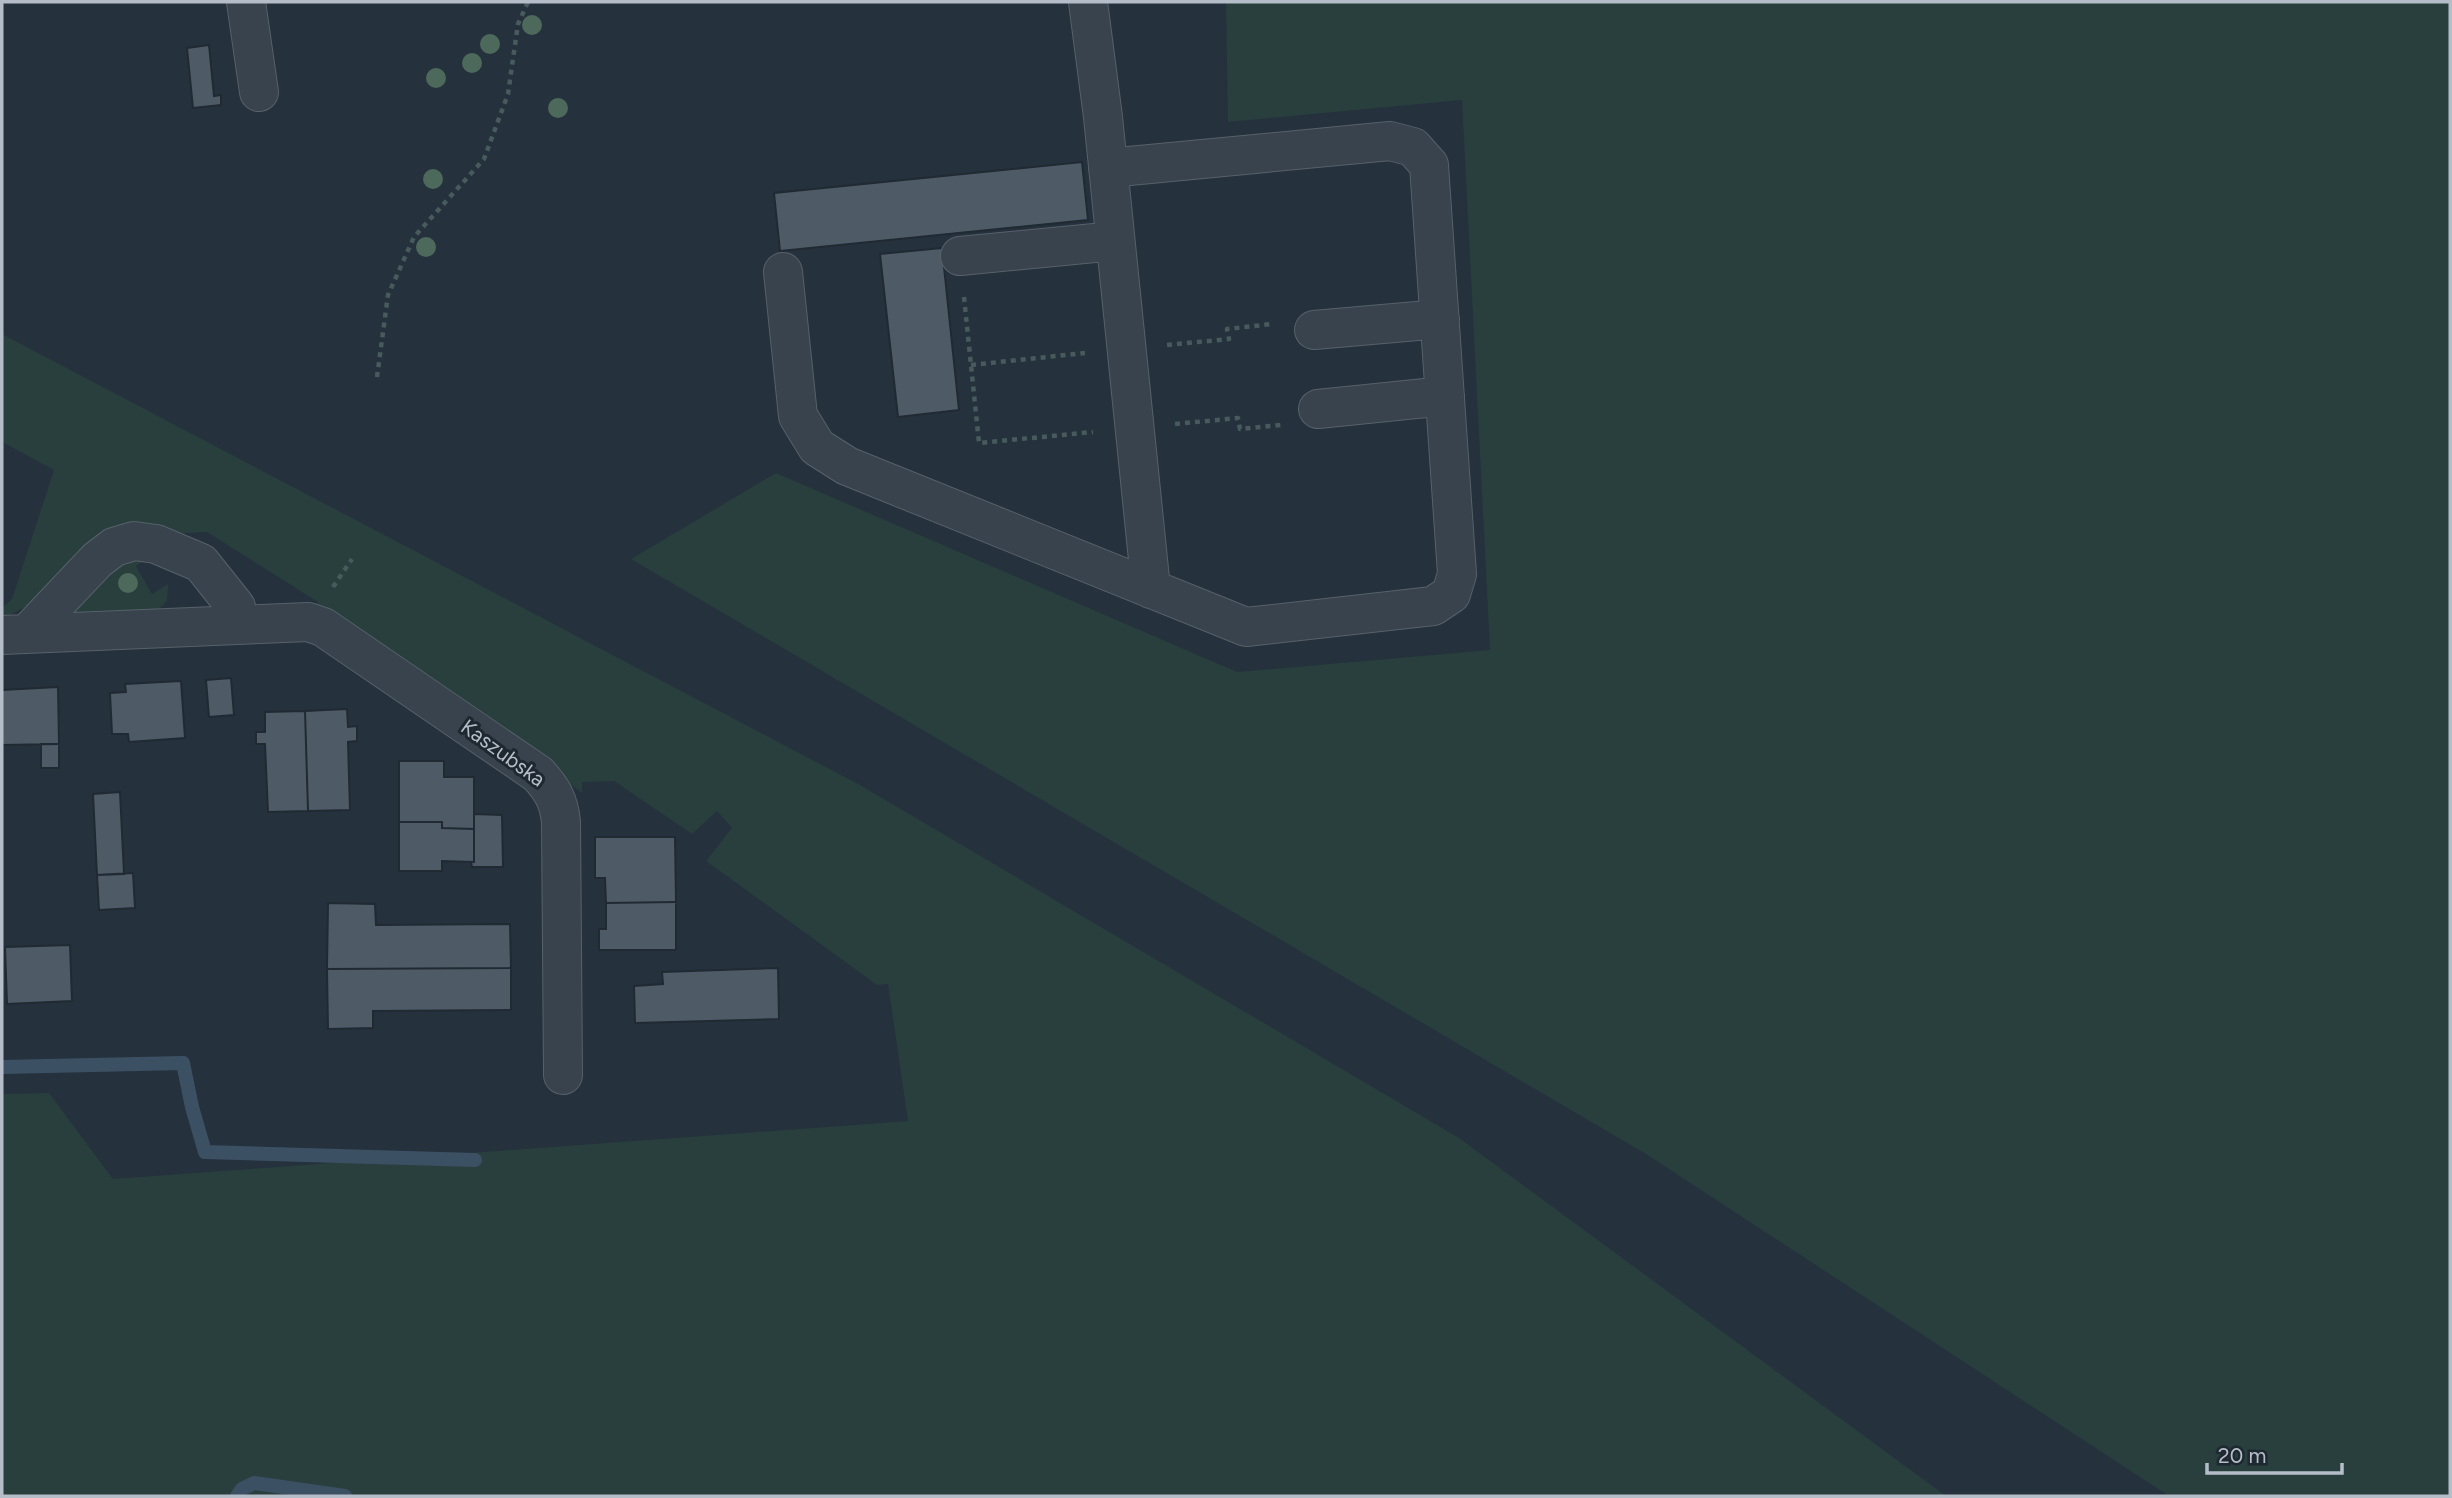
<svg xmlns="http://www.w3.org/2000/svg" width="2452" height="1498" viewBox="0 0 2452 1498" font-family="Figtree,sans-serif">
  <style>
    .green { fill: #283f3e }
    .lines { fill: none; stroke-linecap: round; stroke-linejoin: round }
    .stream { stroke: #3c5064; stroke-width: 14 }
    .building { fill: #4e5b67; stroke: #202a33; stroke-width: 2 }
    .minor-casing { stroke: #57616a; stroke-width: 40 }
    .path { stroke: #475b5c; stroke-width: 4.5; stroke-dasharray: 5 5; stroke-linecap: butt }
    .minor { stroke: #39434d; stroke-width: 38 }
    .tree { fill: #4d695b }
    .labels { text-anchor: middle; stroke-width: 6; stroke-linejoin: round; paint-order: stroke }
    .street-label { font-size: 21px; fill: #b5bec8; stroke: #1e2831 }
  </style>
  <rect width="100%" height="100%" fill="#25313c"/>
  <path class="green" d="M1226 2H2450V1496H2169L1646 1154 631 559 776 473 1237 672 1490 650 1462 100 1228 122Z
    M2 334 860 785 1459 1138 1946 1496H2V1094L49 1093 113 1179 908 1121 888 984 877 985 706 861 732 828 717 811 692 834 614 781 582 782V793L522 747 316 606 318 602 207 532 167 534 2 619V608L12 599 54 470 2 442Z
    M146 559 136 566 152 594 168 584 167 601 155 613 73 616 71 603 112 563Z"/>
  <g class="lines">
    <path class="stream" d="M2 1067 183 1063 192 1107 205 1152 475 1160
      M237 1496 242 1489 254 1483 345 1496"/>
  </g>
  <path class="building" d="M209 45 214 96 221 95V105L193 108 187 48Z
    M1082 162 1088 220 780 251 774 193Z
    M942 248 959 410 898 417 880 254Z
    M231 678 234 715 209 717 206 680Z
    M181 681 185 738 129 742 128 734H112L110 693 126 692 125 684Z
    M58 687 59 744 2 745V690Z
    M347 709 348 727 357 726V741L348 742 350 810 308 811 305 711Z
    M305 711 308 811 268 812 265 744H256V732H265V712Z
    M41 744H59V768H41Z
    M399 761H444V777H474V829L442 828V822H399Z
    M120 792 124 874 97 875 93 794Z
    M474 814 502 815 503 867H472L471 862H474Z
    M399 822H442V828L474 829V862L442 861V871H399Z
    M595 837H675L676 902 606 903 605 878H595Z
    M133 873 135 908 99 910 97 875Z
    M676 902V950H599V929H606V903Z
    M328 903 375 904 376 925 510 924 511 968 327 969Z
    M70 945 72 1001 7 1004 5 947Z
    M511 968V1010L373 1011V1028L328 1029 327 969Z
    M778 968 779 1019 635 1023 634 986 663 984 662 972Z"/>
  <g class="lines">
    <g class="minor-casing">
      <path id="minor" d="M246 2 259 92
        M1088 2 1103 117 1151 589
        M960 256 1115 241
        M783 272 798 416 817 447 847 466 1246 627 1433 606 1451 594 1457 574 1429 165 1413 147 1390 141 1108 168
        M1314 330 1440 319
        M1318 409 1445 396
        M27 634 97 560 114 547 134 541 156 544 201 563 236 607 238 624
        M2 635 308 622 323 627 538 774C552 789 559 801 561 822L563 1075"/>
    </g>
    <path class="path" d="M964 297 979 443 1093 432
      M1167 345 1229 339 1227 329 1272 324
      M971 365 1085 353
      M377 377 388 295 414 237 484 159 508 94 518 24 528 2
      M1175 424 1238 418 1240 429 1281 425
      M333 587 352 559"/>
    <use href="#minor" class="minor"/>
  </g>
  <g class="tree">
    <circle cx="532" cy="25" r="10"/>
    <circle cx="490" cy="44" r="10"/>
    <circle cx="472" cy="63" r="10"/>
    <circle cx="436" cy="78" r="10"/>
    <circle cx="558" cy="108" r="10"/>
    <circle cx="433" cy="179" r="10"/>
    <circle cx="426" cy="247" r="10"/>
    <circle cx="128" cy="583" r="10"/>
  </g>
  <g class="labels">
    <g class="street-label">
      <text transform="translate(503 753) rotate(36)" y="7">Kaszubska</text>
    </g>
  </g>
  <rect width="2452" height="1498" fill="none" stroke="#b5bec8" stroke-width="7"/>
  <path d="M2207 1463v10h135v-10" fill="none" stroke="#b5bec8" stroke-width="3.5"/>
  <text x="2218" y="1463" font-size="21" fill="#b5bec8" stroke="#1e2831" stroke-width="5" paint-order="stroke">20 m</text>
</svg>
